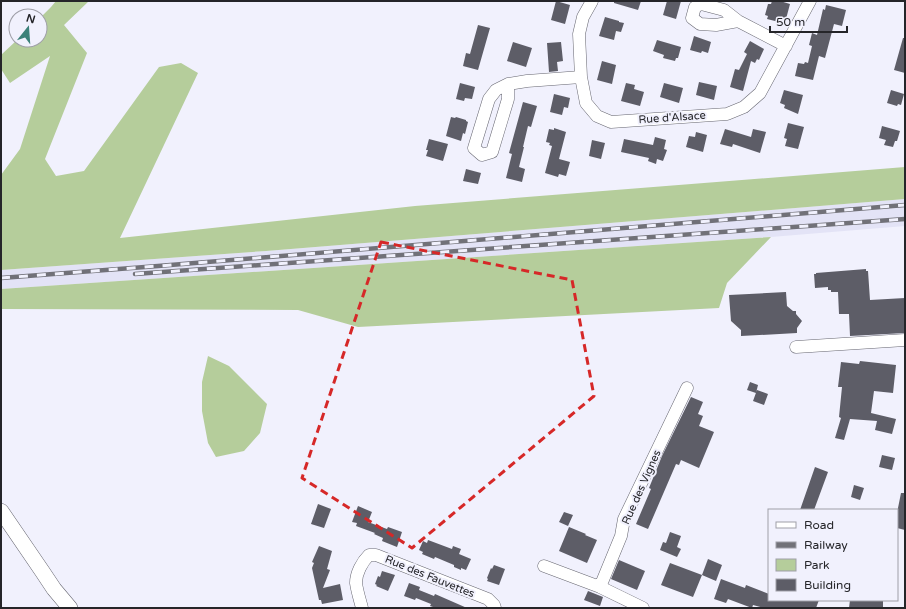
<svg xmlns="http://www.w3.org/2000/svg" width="906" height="609" viewBox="0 0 906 609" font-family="'Varela Round',sans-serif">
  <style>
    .built { fill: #e3e3f6 }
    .green { fill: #b5cd9b }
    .building { fill: #5d5d67 }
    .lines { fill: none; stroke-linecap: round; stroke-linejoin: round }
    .minor-casing { stroke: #666670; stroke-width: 13 }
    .major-casing { stroke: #666670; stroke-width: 16 }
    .minor { stroke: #fff; stroke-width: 12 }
    .major { stroke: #fff; stroke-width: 15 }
    .rail-casing { stroke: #717178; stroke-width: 4.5 }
    .rail { stroke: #f1f1fd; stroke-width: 3; stroke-dasharray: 9; stroke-linecap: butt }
    .marked { fill: none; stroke: #d62828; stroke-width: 3; stroke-dasharray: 8 5; stroke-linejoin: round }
    .labels { text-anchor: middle; stroke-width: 4; stroke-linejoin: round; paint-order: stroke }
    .street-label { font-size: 11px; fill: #252529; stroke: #f1f1fd }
  </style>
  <rect width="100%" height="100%" fill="#f1f1fd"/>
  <path class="built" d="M905 199V226L771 237 1 289V270L266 251Z"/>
  <path class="green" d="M56 1H89L64 25 87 53 45 159 56 176 84 171 159 67 181 63 198 73 120 238 415 206 905 167V199L266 251 1 270V175L20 149 50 56 10 83 1 69V55L17 40H40V18L51 7Z
    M771 237 727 283 719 308 358 327 298 310 1 309V289Z
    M208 356 229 366 267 404 260 433 244 451 216 457 208 443 202 411V382Z"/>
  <path class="building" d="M556 1 570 5 565 24 551 20Z
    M614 1H641L638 10 614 3Z
    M667 1H681L676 19 663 15Z
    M772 1H780L790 4 786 19 780 18 779 22 767 19 768 16 765 15 768 4H771Z
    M826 5 846 10 842 26 834 24 825 58 819 56 813 80 795 76 798 63 804 64 805 62 808 63 812 46 809 45 812 33 817 35 823 9 825 10Z
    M605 17 619 21V22L624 23 621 32 616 31 614 40 599 36Z
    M478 25 490 28 478 70 463 66 466 53 470 54Z
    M694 36 711 42 708 53 702 51 701 53 690 50Z
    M903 38H905V73L894 70Z
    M657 40 681 47 678 58H676L675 61 663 58 664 55 653 51Z
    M750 41 764 49 759 60 757 59 755 63 751 61 743 91 730 87 735 69 739 70 747 54 744 52Z
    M513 42 532 48 526 67 507 61Z
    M561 42 563 61 557 62 558 71 549 72 547 43Z
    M602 61 616 65 612 84 597 80Z
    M699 82 717 86 714 100 696 95Z
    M460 83 475 87 472 99 465 98 464 101 456 99Z
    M626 83 635 85 634 89 644 92 640 106 621 101Z
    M664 83 683 88 679 103 660 97Z
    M784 90 803 95 798 114 784 108 785 105 780 103Z
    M891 90 904 94 901 105 898 104 897 106 887 103Z
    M554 94 570 98 568 108 564 107 562 115 550 112Z
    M523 102 537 106 531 127 528 126 523 147H524L519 167 525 169 522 182 506 178 512 154 509 153Z
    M451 117 455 118 456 117 466 120V121L468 122 465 134 463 133 461 141 446 136Z
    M788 123 804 127 798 149 785 146 787 139 784 138Z
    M882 126 900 131 897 141H895L893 147 884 145 886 140 879 138Z
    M554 128 566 132 559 159 570 162 566 176 559 174 558 177 545 173 552 146 549 145 550 143 546 142 549 129 554 130Z
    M725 129 751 137 753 129 766 132 760 153 733 144 732 147 720 144Z
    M696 132 707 135 703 152 686 147 689 136 695 137Z
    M655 137 666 140 664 149 667 150 663 161 657 159 656 164 648 161 649 158 621 152 624 139 653 145Z
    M429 139 448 144 443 161 426 156 428 150H426Z
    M592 140 605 143 601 159 589 156Z
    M466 169 481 173 478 184 463 181Z
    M866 269V271H868L870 300 905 298V333L850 336 849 314H839L838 292H831V290H828V287L815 288 814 274H816V273Z
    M786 292 787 306 793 311H796V314L802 321 797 328V333L741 336V330L731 321 729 295Z
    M860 361 896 365 893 393 874 391 871 413 896 419 892 434 875 430 877 421 850 419 844 440 835 438 841 418 839 417 842 387H838L841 362 859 364Z
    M750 382 758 385 756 393 747 390Z
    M757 390 768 394 764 405 753 401Z
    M691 397 703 402 698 414 703 416 699 426 714 432 699 468 681 460 679 465 676 464 648 529 636 524 651 489 649 488 662 456Z
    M882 455 895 458 892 470 879 467Z
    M815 467 828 472 814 510H800Z
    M854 485 864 488 860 500 851 497Z
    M901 493H905V530L897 528V513Z
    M318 504 331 509 324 528 311 524Z
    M358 506 372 512 368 522 387 529 388 527 402 532 397 547 382 541 383 538 374 534 375 533 356 526 357 523 352 522Z
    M564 512 573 515 568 526 559 522Z
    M569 527 586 534 585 535 597 540 587 563 559 551Z
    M670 532 681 536 677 547 681 549 677 557 660 550 663 542 666 543Z
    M428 540 452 549 453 546 461 549 459 554 471 559 466 570 461 568V570L454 567V565L435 557 434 559 422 554 423 552 419 550 423 541 427 543Z
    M319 546 332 551 327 569 330 570 323 588 340 584 343 600 322 604 321 600H319L312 568 314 563 312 562Z
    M708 559 722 565 716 581 702 575Z
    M619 560 645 571 637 590 611 579Z
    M670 563 702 575 693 597 661 585Z
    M494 565 505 569 499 585 487 581 488 579 487 578 491 568 492 569Z
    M382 571 395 575 388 591 376 586 377 585 375 584 378 576 380 577Z
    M721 579 745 588 746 585 769 594V600H819L816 608H764L753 605 752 608 728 599 726 603 714 599Z
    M409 583 420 587 419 590 434 596 435 594 467 608H436L430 606 431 604 416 598 415 600 404 596Z
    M588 591 603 597 600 606 584 600Z
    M850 600H883V608H849Z"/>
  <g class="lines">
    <g class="minor-casing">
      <path id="minor" d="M592 1 583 17 579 34 581 77 586 103 597 116 611 122 727 114 744 107 760 93 810 1
        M738 21 716 25 700 24 692 18 695 7 701 4 724 10 738 21 786 46
        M508 84V99L492 152 482 155 474 148 489 99 496 90 508 84 527 81 581 77
        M796 347 905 340
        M544 566 600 587 643 608
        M600 587 621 536 624 519 687 388
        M362 608C360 600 357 591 356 583 356 573 362 562 369 555H376L488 599 494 605 495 608"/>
    </g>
    <g class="major-casing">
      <path id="major" d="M1 511 42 571 54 589 70 608"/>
    </g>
    <use href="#minor" class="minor"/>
    <use href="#major" class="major"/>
    <g class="rail-casing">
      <path id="rail" d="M135 274 905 219
        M1 278 158 266 905 205"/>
    </g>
    <use href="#rail" class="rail"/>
  </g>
  <path class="marked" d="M381 242 572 280 594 396 412 548 302 478Z"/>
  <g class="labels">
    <g class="street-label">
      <text transform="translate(672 117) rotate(-4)" y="4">Rue d'Alsace</text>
      <text transform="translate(641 487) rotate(-66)" y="4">Rue des Vignes</text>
      <text transform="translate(430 576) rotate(22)" y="4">Rue des Fauvettes</text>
    </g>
  </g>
  <rect width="906" height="609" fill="none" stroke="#252529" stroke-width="4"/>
  <rect x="768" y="509" width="130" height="92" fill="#f1f1fd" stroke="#9f9fa8"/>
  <rect x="776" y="522" width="20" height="6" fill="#ffffff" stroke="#9f9fa8"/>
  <text x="804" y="529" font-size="12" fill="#252529">Road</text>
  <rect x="776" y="542" width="20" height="6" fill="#717178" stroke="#9f9fa8"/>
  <text x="804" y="549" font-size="12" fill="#252529">Railway</text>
  <rect x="776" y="559" width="20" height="12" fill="#b5cd9b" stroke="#9f9fa8"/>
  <text x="804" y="569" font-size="12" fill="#252529">Park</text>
  <rect x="776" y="579" width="20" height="12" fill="#5d5d67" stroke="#9f9fa8"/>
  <text x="804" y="589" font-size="12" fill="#252529">Building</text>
  <g transform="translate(28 28) rotate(17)"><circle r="19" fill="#f1f1fd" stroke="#9f9fa8"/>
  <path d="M0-3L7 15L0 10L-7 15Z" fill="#3b8179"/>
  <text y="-6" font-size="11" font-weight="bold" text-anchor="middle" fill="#252529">N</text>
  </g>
  <path d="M770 26v6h77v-6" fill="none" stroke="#252529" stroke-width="2"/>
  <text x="776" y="26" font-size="12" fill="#252529" stroke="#f1f1fd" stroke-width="3" paint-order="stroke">50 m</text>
</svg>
